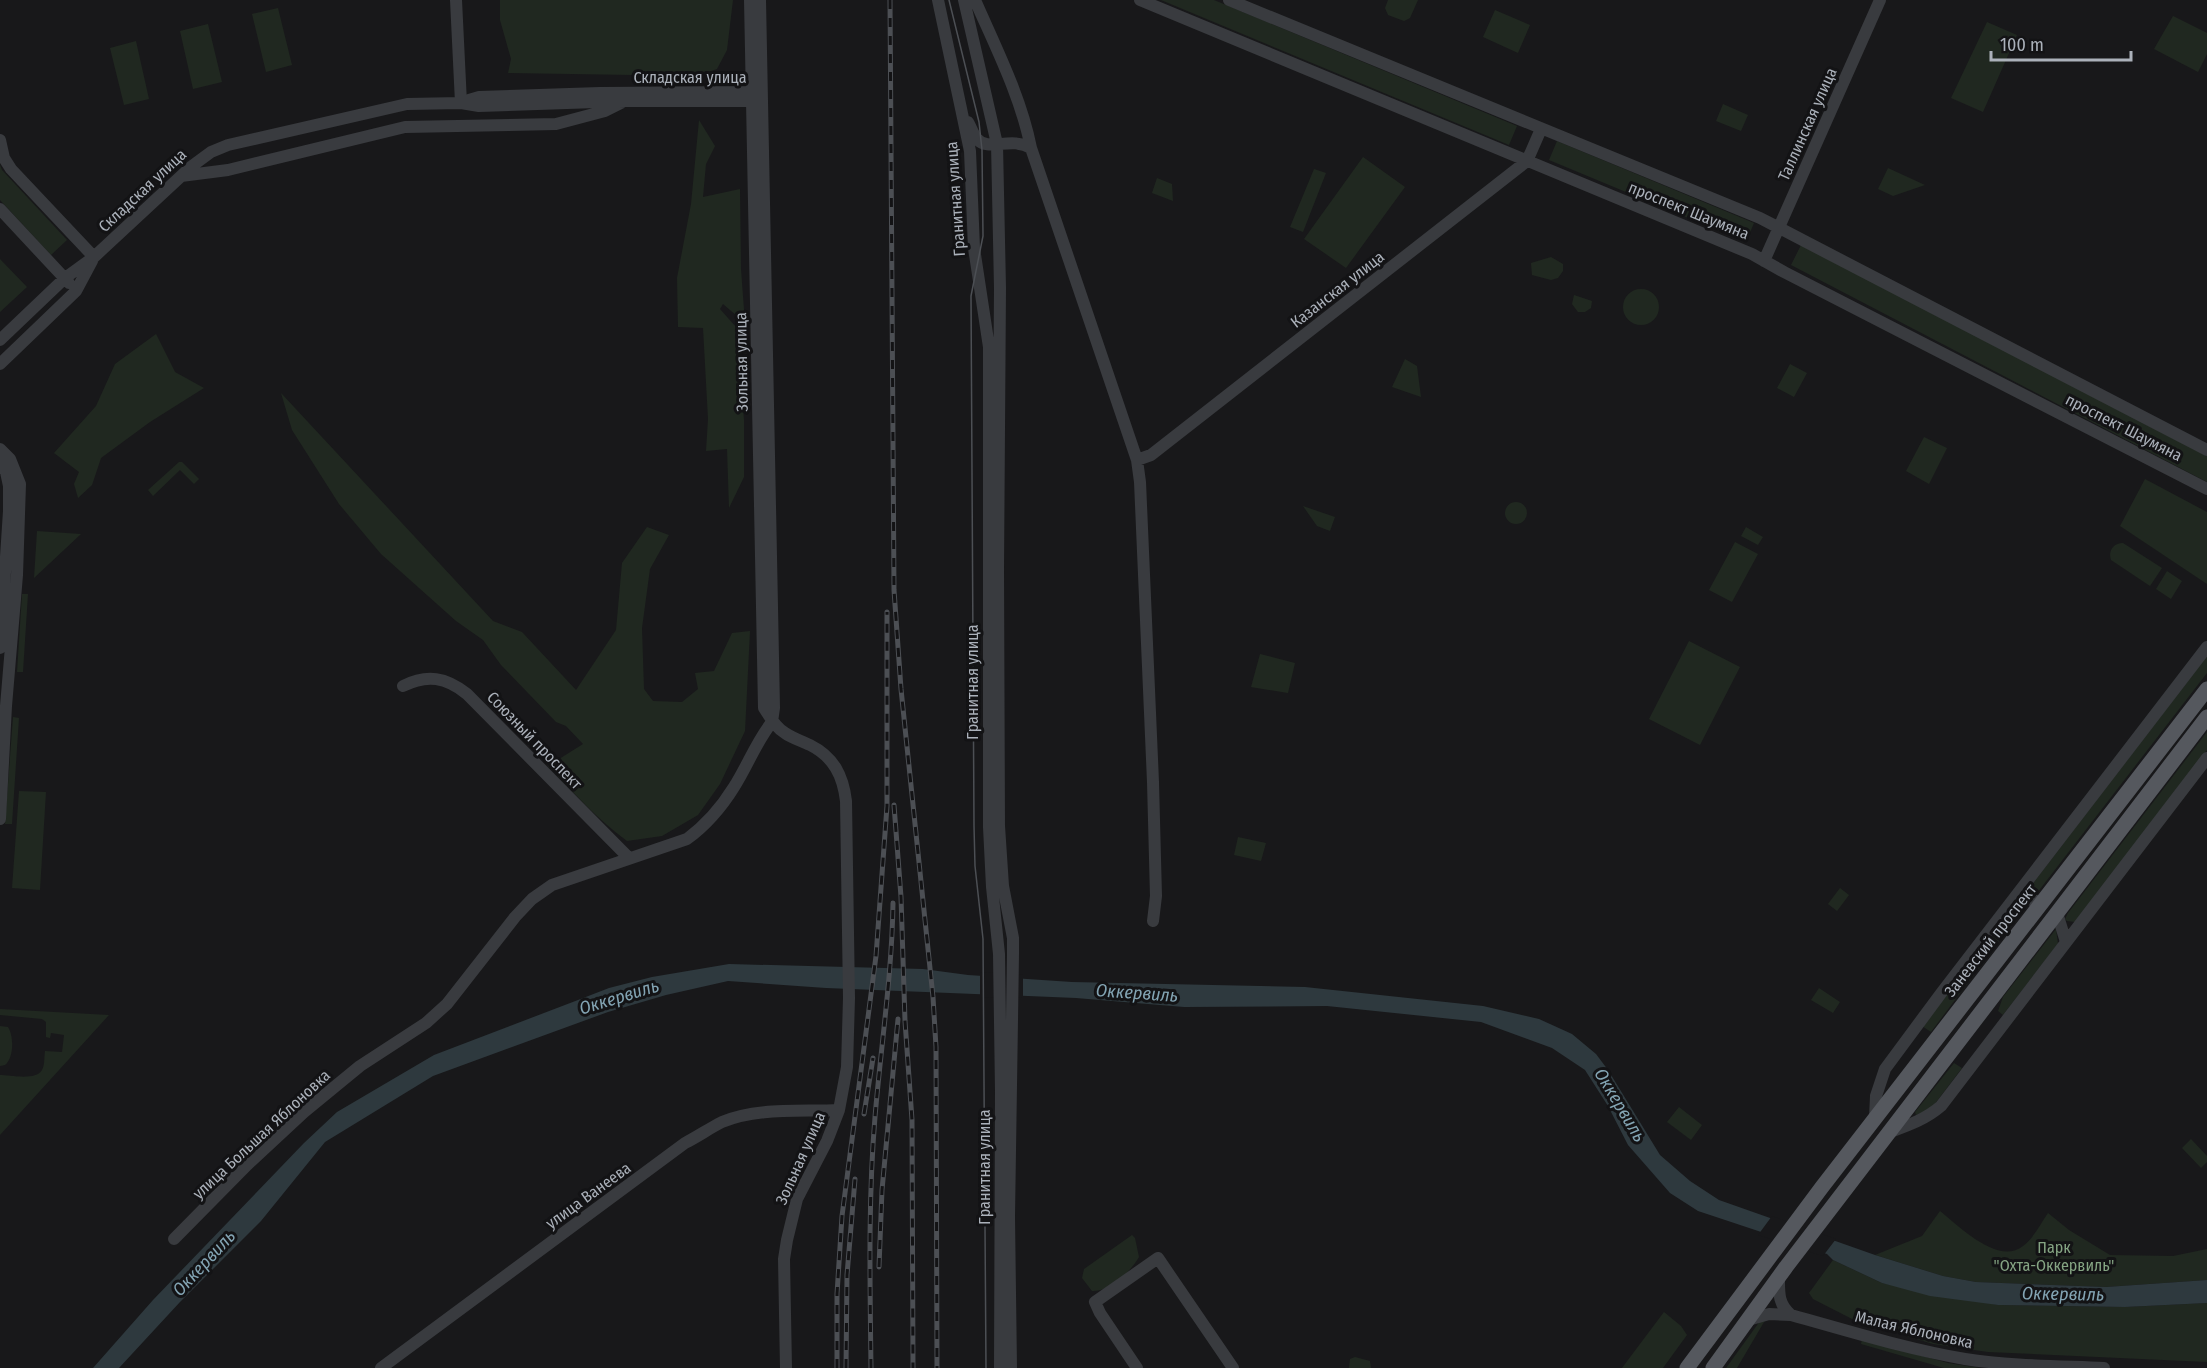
<svg xmlns="http://www.w3.org/2000/svg" width="2207" height="1368" viewBox="0 0 2207 1368" font-family="'Fira Sans Condensed',sans-serif">
  <style>
    .green { fill: #202820 }
    .water { fill: #2e393e }
    .pier { fill: #18181a }
    .lines { fill: none; stroke-linecap: round; stroke-linejoin: round }
    .minor { stroke: #393b3f; stroke-width: 12 }
    .major { stroke: #55585e; stroke-width: 15 }
    .tram { stroke: #4c4f54; stroke-width: 1.5 }
    .rail-casing { stroke: #4c4f54; stroke-width: 5 }
    .rail { stroke: #131315; stroke-width: 3; stroke-dasharray: 9; stroke-linecap: butt }
    .labels { text-anchor: middle; stroke-width: 6; stroke-linejoin: round; paint-order: stroke }
    .street-label { font-size: 16px; fill: #abb1ba; stroke: #131315 }
    .park-label { font-size: 16px; fill: #85a483; stroke: #131315 }
    .water-label { font-size: 18px; font-style: italic; fill: #83a4b3; stroke: #131315 }
  </style>
  <rect width="100%" height="100%" fill="#18181a"/>
  <path class="green" d="M500 0H733L727 50 717 69 696 76 508 73 511 59 500 20Z
    M1161 0H1214L1517 126 1509 145Z
    M1388 0H1418L1410 18 1404 21 1388 15 1385 8Z
    M278 8 292 65 266 72 252 14Z
    M1495 10 1530 25 1518 53 1483 37Z
    M2173 16 2207 33V54L2198 72 2154 49Z
    M1987 22 2017 35 1983 112 1951 98Z
    M208 24 222 82 193 89 180 31Z
    M136 41 149 99 124 105 110 48Z
    M1723 104 1748 115 1741 131 1716 121Z
    M699 120 715 146 706 164 703 197 740 189 741 269 745 323 723 304 720 309 736 327 744 420V477L729 508 727 449 706 451 708 419 703 328 678 327 677 278 691 204Z
    M1557 141 1754 223 1746 242 1549 160Z
    M1363 157 1405 187 1346 268 1304 239Z
    M0 165 2 170 67 240 51 255 0 200Z
    M1888 168 1925 185 1893 196 1878 189Z
    M1314 169 1326 173 1303 232 1290 227Z
    M1157 178 1172 184 1173 201 1152 193Z
    M1801 245 2207 456V482L1791 265Z
    M1551 257 1563 264V271L1558 278 1551 280 1532 275 1531 263Z
    M0 259 27 287 0 312Z
    M1623 307a18 18 0 1 1 36 0a18 18 0 1 1-36 0Z
    M1574 295 1592 301 1591 308 1585 312H1578L1572 304Z
    M156 334 175 372 204 388 150 422 101 458 92 485 78 498 74 484 79 472 54 453 96 406 115 364Z
    M1405 359 1417 366 1421 397 1392 387Z
    M1790 364 1807 373 1794 397 1777 388Z
    M281 393 493 621 522 632 576 690 616 630 622 563 647 527 669 535 650 569 642 628 644 689 653 701 682 702 698 689 695 673 714 671 732 633 750 631 745 731 720 784 698 815 662 836 627 841C597 819 574 793 548 766L583 744 566 726 556 722 501 665 483 640 456 621 381 554 339 504 292 430Z
    M1924 437 1947 448 1929 484 1906 471Z
    M179 462H182L199 479 194 484 180 470 153 496 148 490Z
    M2145 479 2207 512V584L2120 526Z
    M1505 513a11 11 0 1 1 22 0a11 11 0 1 1-22 0Z
    M1303 506 1335 517 1330 531 1317 526Z
    M1746 527 1763 537 1758 545 1741 536Z
    M37 531 81 534 34 578Z
    M1735 542 1758 554 1732 602 1709 590Z
    M2123 543 2162 568 2150 586 2111 560C2108 551 2113 543 2123 543Z
    M2167 571 2182 581 2171 599 2156 589Z
    M22 594H28L23 672H17Z
    M1689 641 1740 667 1700 745 1649 719Z
    M1260 654 1295 663 1288 693 1251 687Z
    M2207 656V673L2037 893 2031 895 2028 890 2030 887Z
    M13 717 19 718 12 824H5Z
    M2207 732V750L2075 922 2067 921 2065 919 2068 913Z
    M19 791 46 792 40 890 12 888Z
    M1238 837 1266 843 1261 861 1234 855Z
    M1840 888 1849 895 1837 911 1828 904Z
    M2026 905 1931 1032 1922 1026 2008 917Z
    M2056 929 2058 944 2003 1015 1998 1011 2003 997Z
    M1819 988 1840 1002 1833 1013 1811 1000Z
    M0 1009 109 1015 0 1135V1075C10 1075 36 1081 42 1070 45 1065 44 1057 45 1051L62 1052 64 1035 51 1033 50 1038 46 1037V1022L42 1019 0 1015Z
    M0 1026 8 1027C14 1036 14 1058 5 1065L0 1066Z
    M1954 1063 1962 1068 1931 1109 1916 1115 1915 1112Z
    M1679 1107 1702 1125 1691 1140 1667 1122Z
    M2191 1139 2207 1156V1162L2201 1168 2182 1148Z
    M1940 1211C1959 1226 1998 1266 2023 1246 2033 1239 2041 1223 2048 1213L2069 1230 2110 1255 2173 1256 2207 1249V1280L2106 1287 1976 1282 1943 1276 1875 1255 1922 1236Z
    M1132 1235 1135 1238 1139 1257C1130 1272 1111 1292 1092 1291L1082 1278 1084 1269Z
    M1833 1260 1882 1283 1998 1305 2125 1307 2207 1303V1362L1988 1352 1933 1344 1854 1320 1813 1299 1809 1293Z
    M1664 1312 1681 1326 1687 1335 1663 1368H1622Z
    M1767 1317 1737 1368H1726L1760 1321Z
    M1862 1339 1948 1363 1980 1368H1944L1861 1344Z
    M1355 1357 1370 1361 1371 1368H1349L1350 1359Z"/>
  <path class="water" d="M729 964 923 969 968 975 1072 982 1305 987 1483 1006 1539 1019 1572 1034 1596 1054 1608 1070 1660 1155 1690 1181 1719 1200 1875 1255 1943 1276 1976 1282 2106 1287 2207 1280V1303L2125 1307 1998 1305 1930 1296 1882 1283 1833 1260 1827 1254 1698 1211 1670 1193 1628 1145 1608 1106 1585 1070 1552 1048 1481 1022 1327 1006 1184 1007 1076 998 826 988 728 981 666 995 608 1012 433 1076 325 1142 261 1221 180 1302 119 1368H93L153 1300 304 1143 337 1112 434 1055 578 1000 609 988 652 977Z"/>
  <path class="pier" d="M980 972 1023 975V998L980 997Z
    M1772 1216 1836 1239 1823 1256 1758 1235Z"/>
  <g class="lines">
    <path class="minor" d="M456 0 461 103
      M750 0 764 708C770 717 775 727 785 733 792 738 802 741 810 745 834 757 843 776 846 801L849 998 847 1067 839 1110 827 1141 797 1199 787 1240 784 1259 786 1368
      M760 0 774 708 772 722
      M938 0 970 151 974 248 989 347V827L992 887 999 954 1001 1091 1000 1368
      M964 0 997 144 1000 288 998 569 999 826 1003 886 1013 938V954L1009 1217 1011 1368
      M975 0C996 48 1021 97 1031 148L1137 460 1140 482 1153 782 1156 896 1153 921
      M1140 0 1752 254 1784 272 2207 489
      M1229 0 1760 218 2207 450
      M462 102 479 97 600 93 752 92 758 95
      M968 122C971 127 973 134 977 139 988 152 1011 136 1031 148
      M0 140 4 158 11 169 94 257
      M181 176 228 170 405 127 556 124 605 111 621 103
      M0 209 69 283
      M1764 261 1880 0
      M0 340 65 278 94 257 192 166 211 152 228 145 407 104 461 103 479 106 626 101H751L761 97
      M0 364 76 291 92 261
      M0 449 10 459 20 484 17 575 6 706 0 819
      M1137 460 1151 455 1527 161 1541 129
      M0 462 6 472 9 486V511L0 648
      M403 686C427 674 446 677 467 694L629 858
      M2015 897 2042 902
      M2057 913 2066 942
      M1875 1118 1876 1096 1885 1069 1942 992 2207 647
      M1890 1132C1909 1125 1926 1119 1941 1106L2207 758
      M174 1239 247 1165 304 1112 360 1066 426 1023 447 1004 515 917 532 899 552 885 687 839C706 825 721 808 734 787 748 765 756 742 772 722
      M1779 1277C1779 1293 1778 1304 1791 1315
      M1748 1320 1769 1314 1791 1315C1849 1331 1906 1349 1965 1359 2011 1366 2058 1366 2104 1368
      M381 1368 685 1143C697 1137 710 1128 722 1122 758 1107 801 1112 839 1110
      M1137 1368 1100 1313 1095 1302 1158 1258 1233 1368"/>
    <path class="major" d="M1687 1368 1822 1187 2207 689
      M1713 1368 1786 1267 2207 717"/>
    <path class="tram" d="M949 0 979 122 982 150 983 236 971 296 974 826 975 866 983 939 986 1368"/>
    <g class="rail-casing">
      <path id="rail" d="M890 0 894 590 901 689 933 997 936 1047 937 1368
        M894 805 901 897 905 1021 912 1120 913 1368
        M864 1114 873 1058
        M879 1267 882 1190 898 1019
        M837 1368V1294L842 1216 876 956 887 806V612
        M846 1368 847 1275 855 1179
        M871 1368C870 1284 868 1200 875 1117 881 1045 892 975 893 903"/>
    </g>
    <use href="#rail" class="rail"/>
  </g>
  <g class="labels">
    <g class="street-label">
      <text x="690" y="83">Складская улица</text>
      <text transform="translate(1807 124) rotate(-66)" y="6">Таллинская улица</text>
      <text transform="translate(142 190) rotate(-43)" y="6">Складская улица</text>
      <text transform="translate(955 199) rotate(-94)" y="6">Гранитная улица</text>
      <text transform="translate(1689 210) rotate(22)" y="6">проспект Шаумяна</text>
      <text transform="translate(1337 289) rotate(-38)" y="6">Казанская улица</text>
      <text transform="translate(741 362) rotate(-91)" y="6">Зольная улица</text>
      <text transform="translate(2124 427) rotate(27)" y="6">проспект Шаумяна</text>
      <text transform="translate(972 682) rotate(-90)" y="6">Гранитная улица</text>
      <text transform="translate(535 740) rotate(46)" y="6">Союзный проспект</text>
      <text transform="translate(1990 940) rotate(-52)" y="6">Заневский проспект</text>
      <text transform="translate(261 1134) rotate(-43)" y="6">улица Большая Яблоновка</text>
      <text transform="translate(800 1158) rotate(-66)" y="6">Зольная улица</text>
      <text transform="translate(984 1167) rotate(-90)" y="6">Гранитная улица</text>
      <text transform="translate(588 1195) rotate(-36)" y="6">улица Ванеева</text>
      <text transform="translate(1914 1329) rotate(13)" y="6">Малая Яблоновка</text>
    </g>
    <g class="park-label">
      <text x="2054" y="1253">Парк<tspan x="2054" dy="18">"Охта-Оккервиль"</tspan></text>
    </g>
    <g class="water-label">
      <text transform="translate(1137 993) rotate(4)" y="6">Оккервиль</text>
      <text transform="translate(619 997) rotate(-17)" y="6">Оккервиль</text>
      <text transform="translate(1620 1105) rotate(59)" y="6">Оккервиль</text>
      <text transform="translate(204 1263) rotate(-47)" y="6">Оккервиль</text>
      <text transform="translate(2063 1294) rotate(1)" y="6">Оккервиль</text>
    </g>
  </g>
  <path d="M1991 51v9h140v-9" fill="none" stroke="#abb1ba" stroke-width="3"/>
  <text x="2000" y="51" font-size="18" fill="#abb1ba" stroke="#131315" stroke-width="4.5" paint-order="stroke">100 m</text>
</svg>
